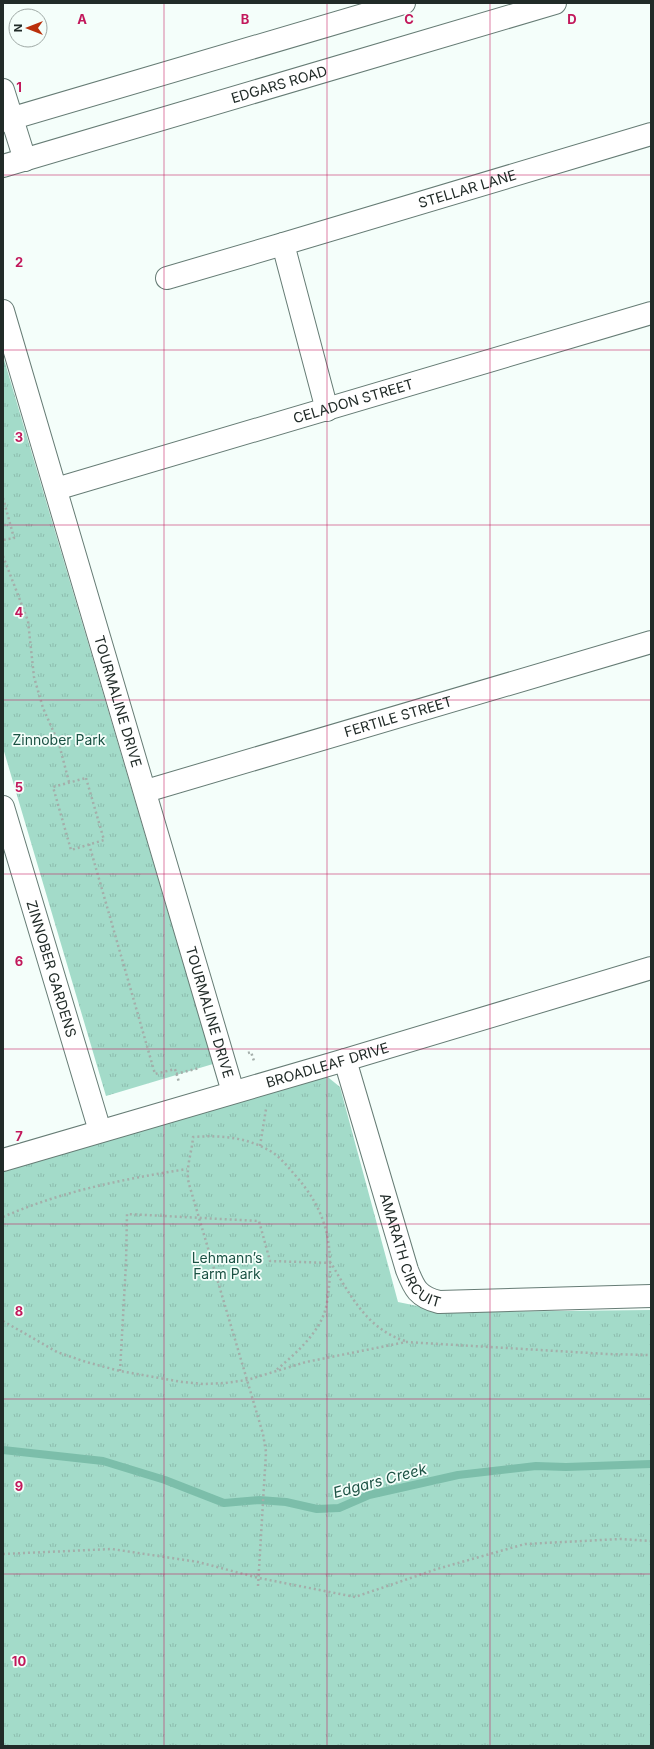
<svg xmlns="http://www.w3.org/2000/svg" width="654" height="1749" viewBox="0 0 654 1749" font-family="Inter,sans-serif">
  <style>
    .grass { fill: url(#grass-tufts) }
    .lines { fill: none; stroke-linecap: round; stroke-linejoin: round }
    .stream { stroke: #7cbeaa; stroke-width: 8 }
    .minor-casing { stroke: #667c75; stroke-width: 24 }
    .major-casing { stroke: #667c75; stroke-width: 24 }
    .path { stroke: #a4aeaa; stroke-width: 2.5; stroke-dasharray: 2 3; stroke-linecap: butt }
    .minor { stroke: #fff; stroke-width: 22 }
    .major { stroke: #fff; stroke-width: 22 }
    .grid { fill: none; stroke: #c2185b; stroke-width: 1; stroke-opacity: 0.55 }
    .labels { text-anchor: middle; stroke-width: 3.5; stroke-linejoin: round; paint-order: stroke }
    .street-label { font-size: 14px; fill: #212b28; stroke: #f4fefa }
    .park-label { font-size: 14px; fill: #1b5244; stroke: #f4fefa }
    .water-label { font-size: 15px; font-style: italic; fill: #1d5345; stroke: #f4fefa }
    .grid-label { font-size: 13px; text-anchor: middle; font-weight: bold; fill: #c2185b; stroke: #f4fefa; stroke-width: 3.5; stroke-linejoin: round; paint-order: stroke }
  </style>
  <defs>
    <pattern id="grass-tufts" width="24" height="20" patternUnits="userSpaceOnUse"><rect width="24" height="20" fill="#a3dbc9"/><path d="M3 7l-1-3M5 7V3M7 7l1-3M15 17l-1-3M17 17v-4M19 17l1-3" fill="none" stroke="#8cbcad"/></pattern>
  </defs>
  <rect width="100%" height="100%" fill="#f4fefa"/>
  <path class="grass" d="M3 356 213 1064 106 1096 3 748Z
    M324 1074 340 1087 398 1302 447 1312 651 1310V1746H3V1170Z"/>
  <g class="lines">
    <path class="stream" d="M3 1450 103 1461 165 1480 224 1503 259 1500 286 1502 317 1509 339 1508 369 1495 458 1475 536 1466 566 1467 651 1464"/>
    <g class="minor-casing">
      <g id="minor">
        <path d="M3 90 25 160"/>
        <path d="M167 278 283 244"/>
        <path id="s1" d="M3 311 233 1092"/>
        <path id="s2" d="M327 410 283 244 651 134"/>
        <path id="s3" d="M56 489 651 313"/>
        <path id="s4" d="M146 791 651 642"/>
        <path id="s5" d="M3 807 100 1131"/>
        <path id="s6" d="M345 1060 407 1270C414 1288 418 1297 439 1302L651 1296"/>
        <path id="s7" d="M3 1160 345 1060 651 968"/>
      </g>
    </g>
    <g class="major-casing">
      <g id="major">
        <path d="M3 121 404 3"/>
        <path id="s8" d="M3 166 555 3"/>
      </g>
    </g>
    <path class="path" d="M3 498 14 538 3 540
      M3 556 28 621 34 677 43 708 59 744 69 782
      M86 778 104 840 71 850 53 787Z
      M89 844 155 1074 175 1069 179 1082
      M248 1053 251 1052 254 1061
      M176 1074 199 1068
      M260 1146 266 1109
      M3 1217C62 1191 124 1179 187 1169
      M3 1321 57 1352 86 1362 120 1371 182 1382 204 1384 225 1383 247 1380 306 1362 406 1342 607 1354 651 1355
      M120 1371 126 1263 127 1214 259 1221 270 1261 331 1263C350 1295 367 1329 405 1341
      M3 1554 112 1549 198 1562 259 1578 355 1597 437 1569 525 1544 621 1539 651 1541
      M258 1586 266 1452 263 1434 189 1184C185 1168 192 1153 193 1137 221 1135 247 1137 272 1152 281 1158 288 1167 295 1175 326 1210 333 1242 329 1287 328 1296 327 1306 324 1314 315 1337 294 1355 275 1371"/>
    <use href="#minor" class="minor"/>
    <use href="#major" class="major"/>
  </g>
  <path class="grid" d="M164 3V1746M327 3V1746M490 3V1746M3 175H651M3 350H651M3 525H651M3 700H651M3 874H651M3 1049H651M3 1224H651M3 1399H651M3 1574H651"/>
  <g class="labels">
    <g class="street-label">
      <text dy="5" stroke="none"><textPath href="#s8" startOffset="288">EDGARS ROAD</textPath></text>
      <text dy="5" stroke="none"><textPath href="#s2" startOffset="364">STELLAR LANE</textPath></text>
      <text dy="5" stroke="none"><textPath href="#s3" startOffset="310">CELADON STREET</textPath></text>
      <text dy="5" stroke="none"><textPath href="#s1" startOffset="407">TOURMALINE DRIVE</textPath></text>
      <text dy="5" stroke="none"><textPath href="#s4" startOffset="263">FERTILE STREET</textPath></text>
      <text dy="5" stroke="none"><textPath href="#s5" startOffset="169">ZINNOBER GARDENS</textPath></text>
      <text dy="5" stroke="none"><textPath href="#s1" startOffset="731">TOURMALINE DRIVE</textPath></text>
      <text dy="5" stroke="none"><textPath href="#s7" startOffset="338">BROADLEAF DRIVE</textPath></text>
      <text dy="5" stroke="none"><textPath href="#s6" startOffset="204">AMARATH CIRCUIT</textPath></text>
    </g>
    <g class="park-label">
      <text x="59" y="745">Zinnober Park</text>
      <text x="227" y="1263">Lehmann’s<tspan x="227" dy="16">Farm Park</tspan></text>
    </g>
    <g class="water-label">
      <text transform="translate(380 1481) rotate(-15)" y="5">Edgars Creek</text>
    </g>
  </g>
  <g class="grid-label">
    <text x="82" y="24">A</text>
    <text x="245" y="24">B</text>
    <text x="409" y="24">C</text>
    <text x="572" y="24">D</text>
    <text x="19" y="92">1</text>
    <text x="19" y="267">2</text>
    <text x="19" y="442">3</text>
    <text x="19" y="617">4</text>
    <text x="19" y="792">5</text>
    <text x="19" y="966">6</text>
    <text x="19" y="1141">7</text>
    <text x="19" y="1316">8</text>
    <text x="19" y="1491">9</text>
    <text x="19" y="1666">10</text>
  </g>
  <rect width="654" height="1749" fill="none" stroke="#212b28" stroke-width="8"/>
  <g transform="translate(28 28) rotate(270)"><circle r="19" fill="#f4fefa" stroke="#a0aaa6"/>
  <path d="M0-3L7 15L0 10L-7 15Z" fill="#ba300b"/>
  <text y="-6" font-size="11" font-weight="bold" text-anchor="middle" fill="#212b28">N</text>
  </g>
</svg>
